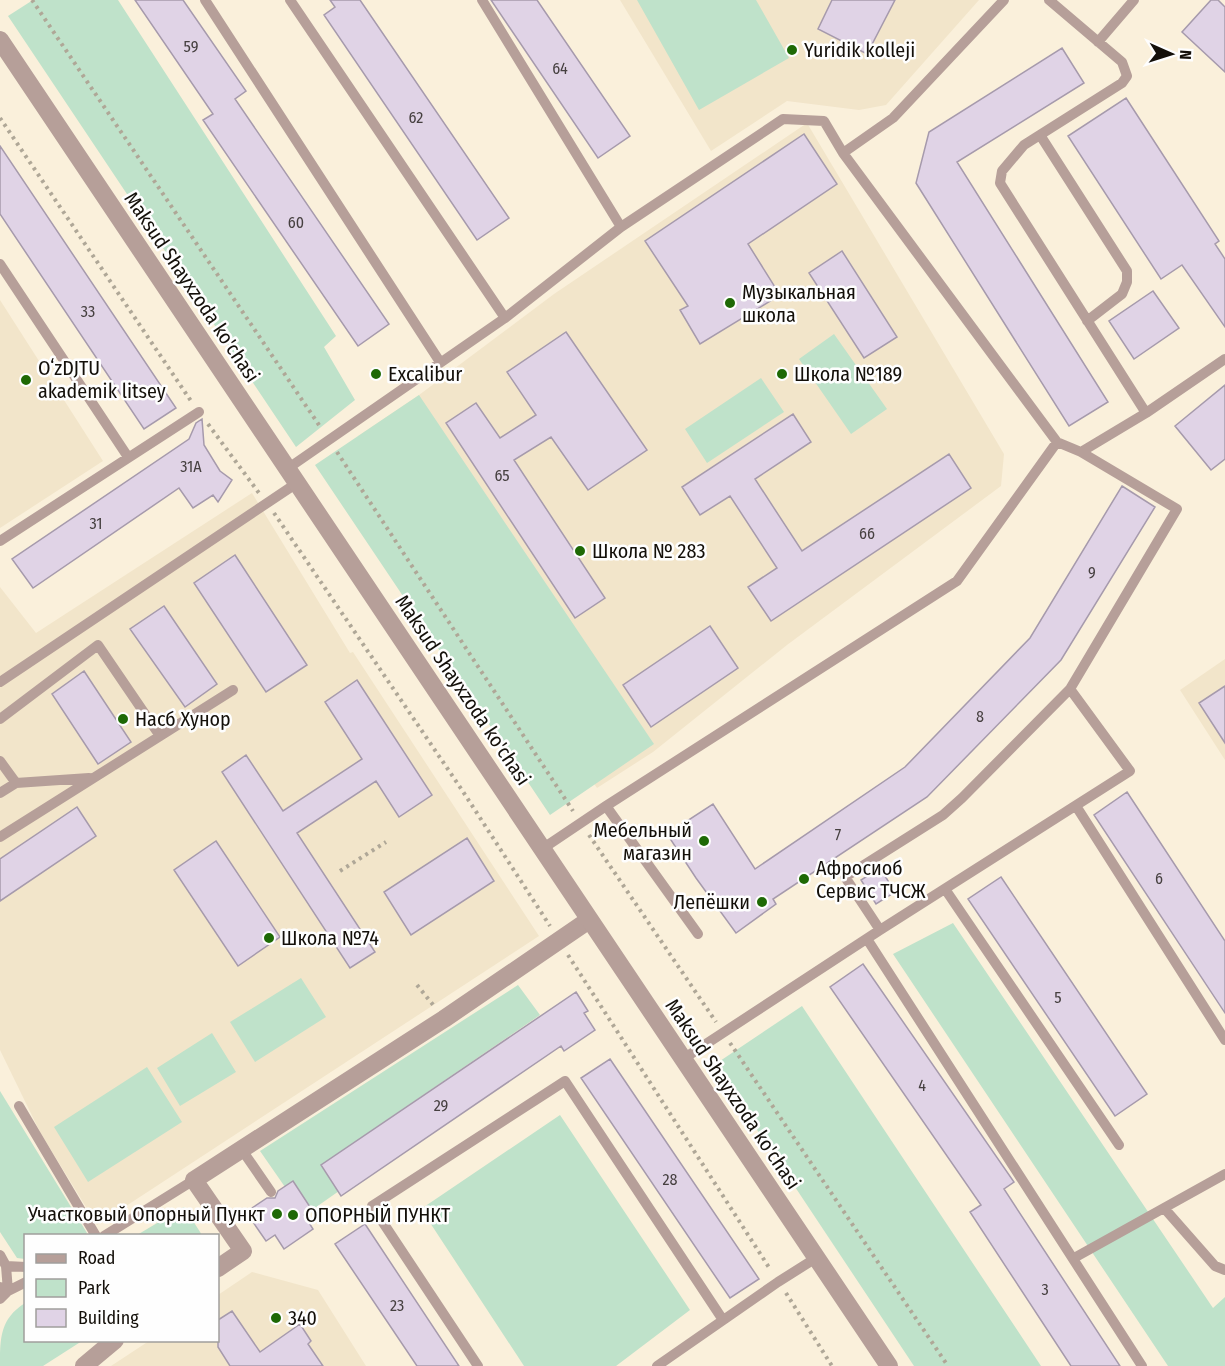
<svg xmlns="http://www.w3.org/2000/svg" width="1225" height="1366" viewBox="0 0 1225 1366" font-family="'Fira Sans Condensed',sans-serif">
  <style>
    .built { fill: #f2e5ca }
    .green { fill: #bfe2ca }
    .building { fill: #e0d3e6; stroke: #a69aac; stroke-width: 1.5 }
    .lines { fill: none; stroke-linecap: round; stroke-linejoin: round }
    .path { stroke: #afa797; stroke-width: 4; stroke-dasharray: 3 4.5; stroke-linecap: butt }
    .service { stroke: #b69f99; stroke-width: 10 }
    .minor { stroke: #b69f99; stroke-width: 18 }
    .tertiary { stroke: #b69f99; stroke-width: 18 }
    .poi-dot { fill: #1e6905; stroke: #fefefe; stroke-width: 2 }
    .labels { text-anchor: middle; stroke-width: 5; stroke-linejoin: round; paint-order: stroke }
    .number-label { font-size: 16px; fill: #464040 }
    .poi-label { font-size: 20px; fill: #130f09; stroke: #fefefe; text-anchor: start }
    .street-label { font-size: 20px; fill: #130f09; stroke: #fefefe }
  </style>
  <rect width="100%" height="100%" fill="#faf0db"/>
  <path class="built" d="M620 0H979L886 105 859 110 787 101 711 151Z
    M807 123 1004 454 1001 486 787 645 653 752 597 788 358 436 419 395 554 294Z
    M0 300 103 461 0 528Z
    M252 493 350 653 353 652 539 936 97 1225 40 1132 0 1050V587L36 633Z
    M1225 659V760L1180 690Z
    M252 1272 318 1290 366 1366H111L149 1341 218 1340V1295Z"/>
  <path class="green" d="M33 0H118L336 336 324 347 355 400 296 447 8 16Z
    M637 0H756L789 58 699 110Z
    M834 334 887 409 851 434 799 359Z
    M761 378 784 412 707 463 685 429Z
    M419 395 654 744 550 815 315 465Z
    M953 923 1213 1308 1225 1297V1366H1168L893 954Z
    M301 978 326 1017 255 1062 230 1022Z
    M518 985 540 1015 321 1165 339 1191 312 1210 293 1182 285 1187 260 1151Z
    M802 1006 1041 1366H914L714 1065Z
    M212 1033 236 1072 180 1106 157 1068Z
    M147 1067 182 1122 88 1182 54 1127Z
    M0 1091 87 1233 84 1236H26L25 1259 17 1258 0 1232Z
    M560 1115 690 1310 616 1366H524L421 1209Z
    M184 1207 202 1235H137Z
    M25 1303 26 1340 82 1341 43 1366H0C0 1338 0 1319 25 1303Z"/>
  <path class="building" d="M135 0H183L246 91 235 99 389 324 358 346 203 120 213 114Z
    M330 0H360L509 218 477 240 324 15 335 7Z
    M491 0H537L630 136 598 158Z
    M832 0H895L867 54 818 29Z
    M1211 0H1218L1225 7V72L1182 32Z
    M1062 48 1084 83 957 162 1108 402 1069 426 916 183 929 132Z
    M1126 98 1219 241 1215 244 1225 259V327L1182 265 1161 279 1068 136Z
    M804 134 837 184 748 244 780 295 700 344 680 310 688 306 645 241Z
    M0 146 176 408 144 429 0 214Z
    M842 251 897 337 864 358 809 273Z
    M1153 291 1179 328 1134 359 1109 321Z
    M566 332 647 450 588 490 551 437 514 460 605 598 575 618 446 423 476 403 500 438 536 415 507 372Z
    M1225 385V459L1211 470 1175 426Z
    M793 414 811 442 755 479 802 551 949 454 971 488 771 621 748 587 777 568 730 496 700 515 682 487Z
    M202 419 204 445 220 471 232 480 218 502 213 495 193 508 179 488 33 588 12 559 189 439 196 423Z
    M1122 486 1155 507 1061 660 927 797 773 899 776 904 736 933 696 878 667 834 713 804 755 869 905 767 1030 638Z
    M235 555 307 665 266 692 194 583Z
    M164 606 217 684 185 707 130 629Z
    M710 626 738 668 651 727 623 685Z
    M84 671 131 742 98 764 52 694Z
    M357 680 432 795 399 817 376 781 297 833 375 952 350 968 222 772 246 755 283 811 362 759 325 702Z
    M1225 686V743L1199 703Z
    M1127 792 1225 941V1013L1094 815Z
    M77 807 96 836 0 901V859Z
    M467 838 494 881 411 935 384 892Z
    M216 841 280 937 238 966 174 870Z
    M880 868 895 892 876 904 861 880Z
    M1001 877 1147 1094 1115 1116 968 899Z
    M863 964 1014 1182 1004 1189 1120 1366H1071L970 1212 981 1205 830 987Z
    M576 992 588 1011 584 1013 595 1030 564 1051 561 1046 341 1196 321 1165Z
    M610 1059 759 1279 730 1298 581 1078Z
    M293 1181 312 1210 304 1215 313 1229 284 1249 275 1235 266 1241 246 1212 267 1198H275L278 1191Z
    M365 1224 459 1366H417L335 1244Z
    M232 1311 260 1352 300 1324 311 1341 308 1344 323 1366H230L218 1347V1320Z"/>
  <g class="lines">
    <path class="path" d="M32 0 321 428
      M0 118 191 401
      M208 424 259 493
      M337 452 573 811
      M274 513 462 790 550 926
      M589 835 716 1022
      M340 871 386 842
      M568 955 770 1269
      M417 985 434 1006
      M730 1043 948 1366
      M786 1293 832 1366"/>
    <path class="service" d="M205 0 440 362
      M290 0 505 318
      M482 0 621 227
      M1049 0 1122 62 1127 76 1122 83 1024 145 1002 171 1000 183 1146 413
      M1098 42 1134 0
      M1040 135 1127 271V282L1122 294 1087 321
      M0 264 128 457
      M1057 442 1081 452 1146 413 1225 359
      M287 469 505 318 621 227 783 119 824 121 843 153 893 118 1004 0
      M0 541 199 412
      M0 682 297 483
      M0 719 98 645 160 736
      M0 761 16 783
      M0 793 16 783 89 778
      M606 806 698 934
      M1076 806 1225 1040
      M0 837 233 690
      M542 849 606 806 957 581 1057 442 843 153
      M945 889 1119 1145
      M880 930 845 877 943 815 962 798 1070 689
      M867 939 1142 1366
      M683 1059 880 930 1130 771 1070 689 1177 509 1081 452
      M19 1106 96 1236
      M242 1150 271 1192
      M1164 1208 1215 1266 1225 1270
      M104 1236 194 1180
      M0 1255 6 1266 8 1291 0 1299
      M1074 1258 1225 1174
      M6 1266 26 1267
      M0 1287 8 1291 26 1282
      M478 1366 372 1206 565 1081 723 1320
      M657 1366 778 1282 816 1258"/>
    <path class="minor" d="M218 1268 243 1251 194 1180 444 1019 589 920
      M84 1366 115 1340"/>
    <path class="tertiary" d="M0 40 889 1366"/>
  </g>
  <g class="poi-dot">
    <circle cx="792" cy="50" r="6"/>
    <circle cx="730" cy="303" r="6"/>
    <circle cx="376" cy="374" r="6"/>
    <circle cx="782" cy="374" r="6"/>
    <circle cx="26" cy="380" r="6"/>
    <circle cx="580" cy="551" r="6"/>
    <circle cx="123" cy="719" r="6"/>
    <circle cx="704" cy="841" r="6"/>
    <circle cx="804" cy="879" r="6"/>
    <circle cx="762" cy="902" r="6"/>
    <circle cx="269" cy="938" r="6"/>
    <circle cx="277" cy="1214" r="6"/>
    <circle cx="293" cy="1215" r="6"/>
    <circle cx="276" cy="1318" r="6"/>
  </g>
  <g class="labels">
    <g class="number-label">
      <text x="191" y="52">59</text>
      <text x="560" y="74">64</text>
      <text x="416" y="123">62</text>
      <text x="296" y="228">60</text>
      <text x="88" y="317">33</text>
      <text x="191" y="472">31A</text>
      <text x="502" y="481">65</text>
      <text x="96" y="529">31</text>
      <text x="867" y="539">66</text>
      <text x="1092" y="578">9</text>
      <text x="980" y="722">8</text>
      <text x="838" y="840">7</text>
      <text x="1159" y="884">6</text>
      <text x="1058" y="1003">5</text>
      <text x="922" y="1091">4</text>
      <text x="441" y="1111">29</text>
      <text x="670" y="1185">28</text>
      <text x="1045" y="1295">3</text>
      <text x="397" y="1311">23</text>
    </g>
    <g class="poi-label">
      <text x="804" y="57">Yuridik kolleji</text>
      <text x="742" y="299">Музыкальная<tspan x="742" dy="23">школа</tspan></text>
      <text x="38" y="375">OʻzDJTU<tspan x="38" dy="23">akademik litsey</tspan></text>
      <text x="388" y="381">Excalibur</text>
      <text x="794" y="381">Школа №189</text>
      <text x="592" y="558">Школа № 283</text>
      <text x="135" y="726">Насб Хунор</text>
      <text x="692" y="837" text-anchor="end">Мебельный<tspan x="692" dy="23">магазин</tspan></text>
      <text x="816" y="875">Афросиоб<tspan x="816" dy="23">Сервис ТЧСЖ</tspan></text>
      <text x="750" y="909" text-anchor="end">Лепёшки</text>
      <text x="281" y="945">Школа №74</text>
      <text x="265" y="1221" text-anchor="end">Участковый Опорный Пункт</text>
      <text x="305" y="1222">ОПОРНЫЙ ПУНКТ</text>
      <text x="288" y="1325">340</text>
    </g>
    <g class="street-label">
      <text transform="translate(192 287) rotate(56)" y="7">Maksud Shayxzoda ko'chasi</text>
      <text transform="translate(463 690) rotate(56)" y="7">Maksud Shayxzoda ko'chasi</text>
      <text transform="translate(733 1094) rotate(56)" y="7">Maksud Shayxzoda ko'chasi</text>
    </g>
  </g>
  <rect x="24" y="1234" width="195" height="108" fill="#fefefe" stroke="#a09e9c" stroke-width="1.5"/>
  <rect x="36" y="1254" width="30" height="9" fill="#b69f99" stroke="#a09e9c" stroke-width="1.5"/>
  <text x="78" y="1264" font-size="18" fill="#130f09">Road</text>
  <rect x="36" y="1279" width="30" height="18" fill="#bfe2ca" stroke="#a09e9c" stroke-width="1.5"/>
  <text x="78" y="1294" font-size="18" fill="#130f09">Park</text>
  <rect x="36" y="1309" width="30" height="18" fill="#e0d3e6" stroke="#a09e9c" stroke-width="1.5"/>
  <text x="78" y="1324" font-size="18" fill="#130f09">Building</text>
  <g transform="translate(1171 54) rotate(93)" stroke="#fefefe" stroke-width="4.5" paint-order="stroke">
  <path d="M0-4.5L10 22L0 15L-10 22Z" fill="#130f09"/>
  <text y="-9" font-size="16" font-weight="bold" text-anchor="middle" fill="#130f09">N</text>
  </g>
</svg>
